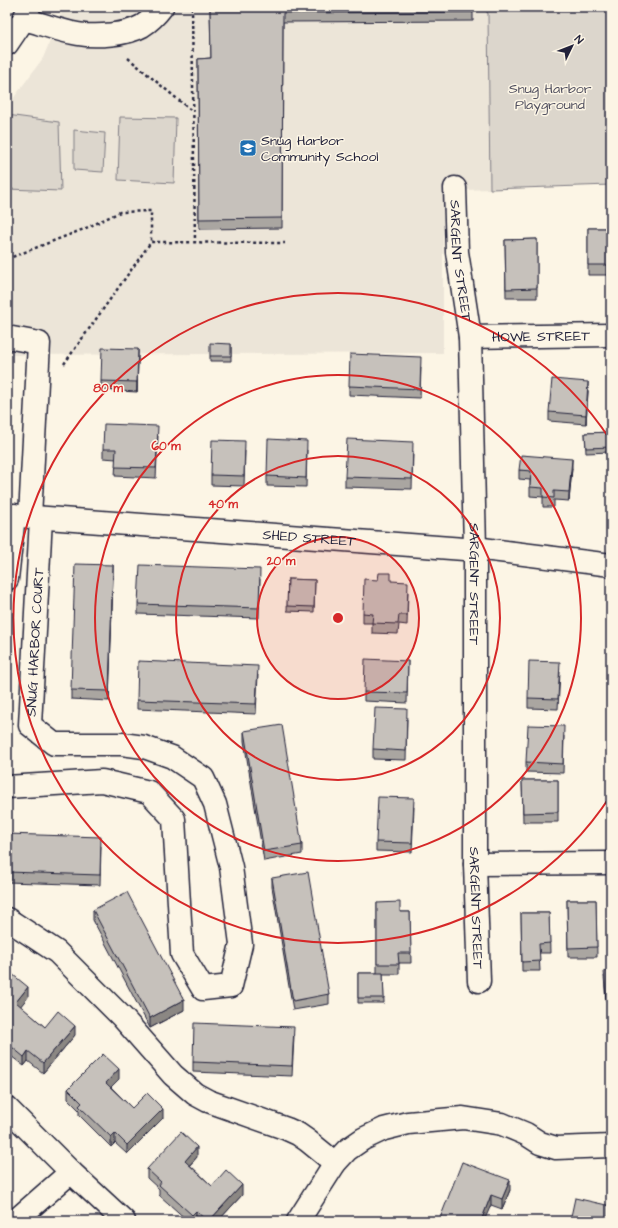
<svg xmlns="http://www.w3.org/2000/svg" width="618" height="1228" viewBox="0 0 618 1228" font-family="'Architects Daughter',sans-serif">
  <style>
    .built { fill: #ece5d8 }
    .green { fill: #dcd6cc; stroke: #7f7c84 }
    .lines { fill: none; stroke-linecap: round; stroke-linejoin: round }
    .minor-casing { stroke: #22223b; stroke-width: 25 }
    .path { stroke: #22223b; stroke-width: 2.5; stroke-dasharray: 3 3; stroke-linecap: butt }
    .minor { stroke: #fcf5e5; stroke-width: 22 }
    .wall { fill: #aaa6a1; stroke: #22223b }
    .shaded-wall { fill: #8b8783; stroke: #22223b }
    .building { fill: #c6c1bb; stroke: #22223b }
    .ring { fill: none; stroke: #d62828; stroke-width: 2 }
    .labels { text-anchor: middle; stroke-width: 3; stroke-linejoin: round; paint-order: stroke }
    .park-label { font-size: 14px; fill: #504f5f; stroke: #fcf5e5 }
    .poi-label { font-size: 14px; fill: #22223b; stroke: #fcf5e5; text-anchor: start }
    .street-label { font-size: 14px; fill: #22223b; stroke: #fcf5e5 }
    .centre { fill: #d62828; stroke: #fcf5e5; stroke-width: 2 }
    .ring-label { font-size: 12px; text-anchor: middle; font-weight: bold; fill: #d62828; stroke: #fcf5e5; stroke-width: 3; stroke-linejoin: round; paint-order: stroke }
  </style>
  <rect width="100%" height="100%" fill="#fcf5e5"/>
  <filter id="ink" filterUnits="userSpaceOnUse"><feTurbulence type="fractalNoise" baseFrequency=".025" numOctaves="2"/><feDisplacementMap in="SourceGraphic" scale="8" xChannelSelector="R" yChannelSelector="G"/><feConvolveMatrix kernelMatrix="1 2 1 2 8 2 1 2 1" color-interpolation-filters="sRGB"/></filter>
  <g filter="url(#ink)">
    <path class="built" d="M64 7H488L490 189 443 191V353L7 355V107L43 58Z"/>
    <path class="green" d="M487 7H611V185L490 189 488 13H487Z
      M7 115 59 122 61 191 7 189Z
      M120 117 176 118 174 183 118 180Z
      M74 130 105 133 103 172 74 170Z"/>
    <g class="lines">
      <g class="minor-casing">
        <g id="minor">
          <path d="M24 19C42 24 60 31 78 34 96 37 126 35 142 26 150 21 156 15 162 7"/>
          <path d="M7 44 24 19 29 7"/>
          <path id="s1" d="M455 188 457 252 470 337 475 548V864L479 981"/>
          <path d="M7 337 39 343 30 517"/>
          <path id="s2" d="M470 337 611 335"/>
          <path id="s3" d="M7 515 464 549 475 548 611 565"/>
          <path d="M7 579 14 515"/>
          <path id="s4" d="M7 787 102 781 149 792 174 819 182 954 203 989 231 986 241 944 231 867 215 804 203 778 172 757 144 747 122 744H54L30 725 41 518"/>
          <path d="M475 864 611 863"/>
          <path d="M7 919 57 952 122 1017 173 1075 195 1094 208 1101 287 1129 298 1134 308 1141 335 1163"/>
          <path d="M7 1108 71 1172 124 1221"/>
          <path d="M15 1221 71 1172"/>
          <path d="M298 1221 335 1163 347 1150 363 1139 384 1129 408 1123 463 1118 502 1124 526 1134 540 1143 556 1148 611 1146"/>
        </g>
      </g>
      <path class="path" d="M192 7 195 242
        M128 58 193 112
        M7 259 84 229 120 212 151 211V242
        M64 364 151 242 285 243"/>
      <use href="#minor" class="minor"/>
    </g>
    <path class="wall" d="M210 7H473V21L283 22 282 228 199 229 198 59 211 58Z
      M588 228H611V275H588Z
      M537 239V298H506L505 240Z
      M231 344V361H210V356Z
      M138 359 137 392 101 390V381Z
      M421 367 420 398 349 395V386Z
      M588 391 586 424 549 421V412Z
      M611 432V452L586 453 585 433Z
      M158 436 156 478 115 476 116 459 103 458V449Z
      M307 450 306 487 267 486V476Z
      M245 451 244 486 211 485V475Z
      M413 451 412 489 345 487V477Z
      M572 468 569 501 554 500V507H543V497L530 496V480L519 479V470Z
      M113 575 109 701 71 699V690Z
      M260 579 259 618 138 614V604Z
      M288 579 315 580 314 612 287 611Z
      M391 581 408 591 407 625 399 624 398 634 372 633V623H363V613Z
      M408 661 407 703 364 701V692Z
      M560 672 558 709 528 708V698Z
      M258 675 256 714 137 709V700Z
      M407 719 406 760 373 759V749Z
      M244 731 302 845V854L264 861 244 741Z
      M564 736 563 773 526 772V762Z
      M522 780H558V822H523Z
      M414 807 412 852 376 851V842Z
      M7 834 101 846 100 885 7 882Z
      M272 878 329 994V1004L293 1010 272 887Z
      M567 900H596L597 957H568Z
      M377 903 400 912H410L411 963H399V974H383L384 1003H358V973H377Z
      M93 910 184 1010 150 1028 93 920Z
      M521 913H549L550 953H539L540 971H522Z
      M611 971V1001H606L604 976Z
      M7 980 28 997 20 1006 45 1027 75 1035 43 1073 28 1061 24 1066 7 1053Z
      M294 1036 292 1076 193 1072V1062Z
      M119 1079 111 1087 132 1108 163 1118 127 1154 115 1143 111 1147 79 1115V1110L68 1099V1089Z
      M197 1157 190 1165 212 1186 242 1195 218 1221H188L159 1195V1189L147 1178V1169Z
      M462 1162 510 1190 502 1209 491 1205Z"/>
    <path class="shaded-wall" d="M138 349V359L137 392V382Z
      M588 382V391L586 424V415Z
      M572 459V468L569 501V492Z
      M113 565V575L109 701V691Z
      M28 987V997L16 1012V1002Z
      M184 1000V1010L150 1028V1018Z
      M75 1026V1035L43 1073V1063Z
      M28 1051V1061L24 1066V1057Z
      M119 1069V1079L106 1092V1083Z
      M163 1109V1118L127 1154V1145Z
      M115 1133V1143L111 1147V1137Z
      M197 1147V1157L185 1170V1161Z
      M510 1180V1190L502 1209V1199Z
      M242 1185V1195L218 1221H209Z
      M491 1195V1205L484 1221H481Z
      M196 1211V1221H192V1215Z"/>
    <path class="building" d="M210 7H473V12L283 13 282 218 199 219 198 59 211 58Z
      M588 228H611V265H588Z
      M537 239V288L506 289 505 240Z
      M210 343 231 344V356H210Z
      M102 348 138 349 137 382 101 381Z
      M350 354 421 357 420 389 349 386Z
      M552 379 588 382 586 415 549 412Z
      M104 424 158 426 156 468 115 467 116 449H103Z
      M611 432V447L586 448 585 433Z
      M268 439 307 441 306 478 267 476Z
      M347 439 413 442 412 479 345 477Z
      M212 440 245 441 244 476 211 475Z
      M521 455 572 459 569 492 554 491V498L543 497V488L530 487 531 471 519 470Z
      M75 564 113 565 109 691 71 690Z
      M140 565 260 569 259 608 138 604Z
      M379 573H391V581L408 582 407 615H399L398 624 372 623 373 614 363 613 364 579 378 580Z
      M288 579 315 580 314 607 287 606Z
      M365 659 408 661 407 693 364 692Z
      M138 661 258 666 256 704 137 700Z
      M529 661 560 662 558 699 528 698Z
      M375 708 407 709 406 751 373 749Z
      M282 725 302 845 264 851 244 731Z
      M528 725 564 726 563 764 526 762Z
      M522 780H558V812L523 813Z
      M378 797 414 798 412 843 376 842Z
      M7 834 101 837 100 875 7 872Z
      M308 872 329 994 293 1001 272 878Z
      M127 892 184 1000 150 1018 93 910Z
      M567 900H596L597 947 568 948Z
      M400 902V912H410L411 953H398L399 964H377V903Z
      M521 913H549L550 943 539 944 540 961 522 962Z
      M604 971H611V996H606Z
      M358 973H383L384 998H358Z
      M12 974 28 987 16 1002 45 1027 58 1011 75 1026 43 1063 28 1051 24 1057 7 1043V980Z
      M194 1023 294 1027 292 1066 193 1062Z
      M103 1054 119 1069 106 1083 132 1108 147 1093 163 1109 127 1145 115 1133 111 1137 79 1106 82 1103 68 1089Z
      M181 1132 197 1147 185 1161 212 1186 226 1170 242 1185 209 1221H207L196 1211 192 1215 159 1185 161 1182 147 1169Z
      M462 1162 510 1180 502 1199 491 1195 481 1221H439Z
      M575 1198 611 1206V1221H570Z"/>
  </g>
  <circle cx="338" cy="618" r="81" fill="#d62828" fill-opacity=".12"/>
  <g class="ring">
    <circle cx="338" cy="618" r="81"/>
    <circle cx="338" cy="618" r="162"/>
    <circle cx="338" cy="618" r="243"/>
    <path d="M611 795A325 325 0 1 1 611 441"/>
  </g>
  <defs>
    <g id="school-square" transform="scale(0.9)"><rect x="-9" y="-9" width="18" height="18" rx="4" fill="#1f6fb2" stroke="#fcf5e5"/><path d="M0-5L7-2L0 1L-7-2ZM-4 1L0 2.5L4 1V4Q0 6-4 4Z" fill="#fff"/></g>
  </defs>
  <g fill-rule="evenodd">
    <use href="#school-square" x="248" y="148"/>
  </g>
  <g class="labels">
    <g class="park-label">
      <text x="550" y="93">Snug Harbor<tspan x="550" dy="16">Playground</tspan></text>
    </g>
    <g class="poi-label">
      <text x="261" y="145">Snug Harbor<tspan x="261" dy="16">Community School</tspan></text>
    </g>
    <g class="street-label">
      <text dy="5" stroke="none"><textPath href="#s1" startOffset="73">SARGENT STREET</textPath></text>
      <text dy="5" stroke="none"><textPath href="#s2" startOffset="71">HOWE STREET</textPath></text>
      <text dy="5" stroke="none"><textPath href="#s3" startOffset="303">SHED STREET</textPath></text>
      <text dy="5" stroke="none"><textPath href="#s1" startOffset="397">SARGENT STREET</textPath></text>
      <text dy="5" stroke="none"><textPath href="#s4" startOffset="870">SNUG HARBOR COURT</textPath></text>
      <text dy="5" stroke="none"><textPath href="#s1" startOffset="721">SARGENT STREET</textPath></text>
    </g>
  </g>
  <circle cx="338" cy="618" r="6" class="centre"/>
  <g class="ring-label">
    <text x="108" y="392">80 m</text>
    <text x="166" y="450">60 m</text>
    <text x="223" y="508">40 m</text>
    <text x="281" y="565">20 m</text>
  </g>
  <rect width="618" height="1228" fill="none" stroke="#fcf5e5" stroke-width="24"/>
  <rect x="12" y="12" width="594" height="1204" fill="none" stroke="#22223b" stroke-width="1.5" filter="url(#ink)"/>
  <g transform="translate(572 46) rotate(47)" stroke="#fcf5e5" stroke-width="3" paint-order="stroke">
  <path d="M0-3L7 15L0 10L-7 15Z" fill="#22223b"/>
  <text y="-6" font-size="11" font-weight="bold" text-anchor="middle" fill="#22223b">N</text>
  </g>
</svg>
